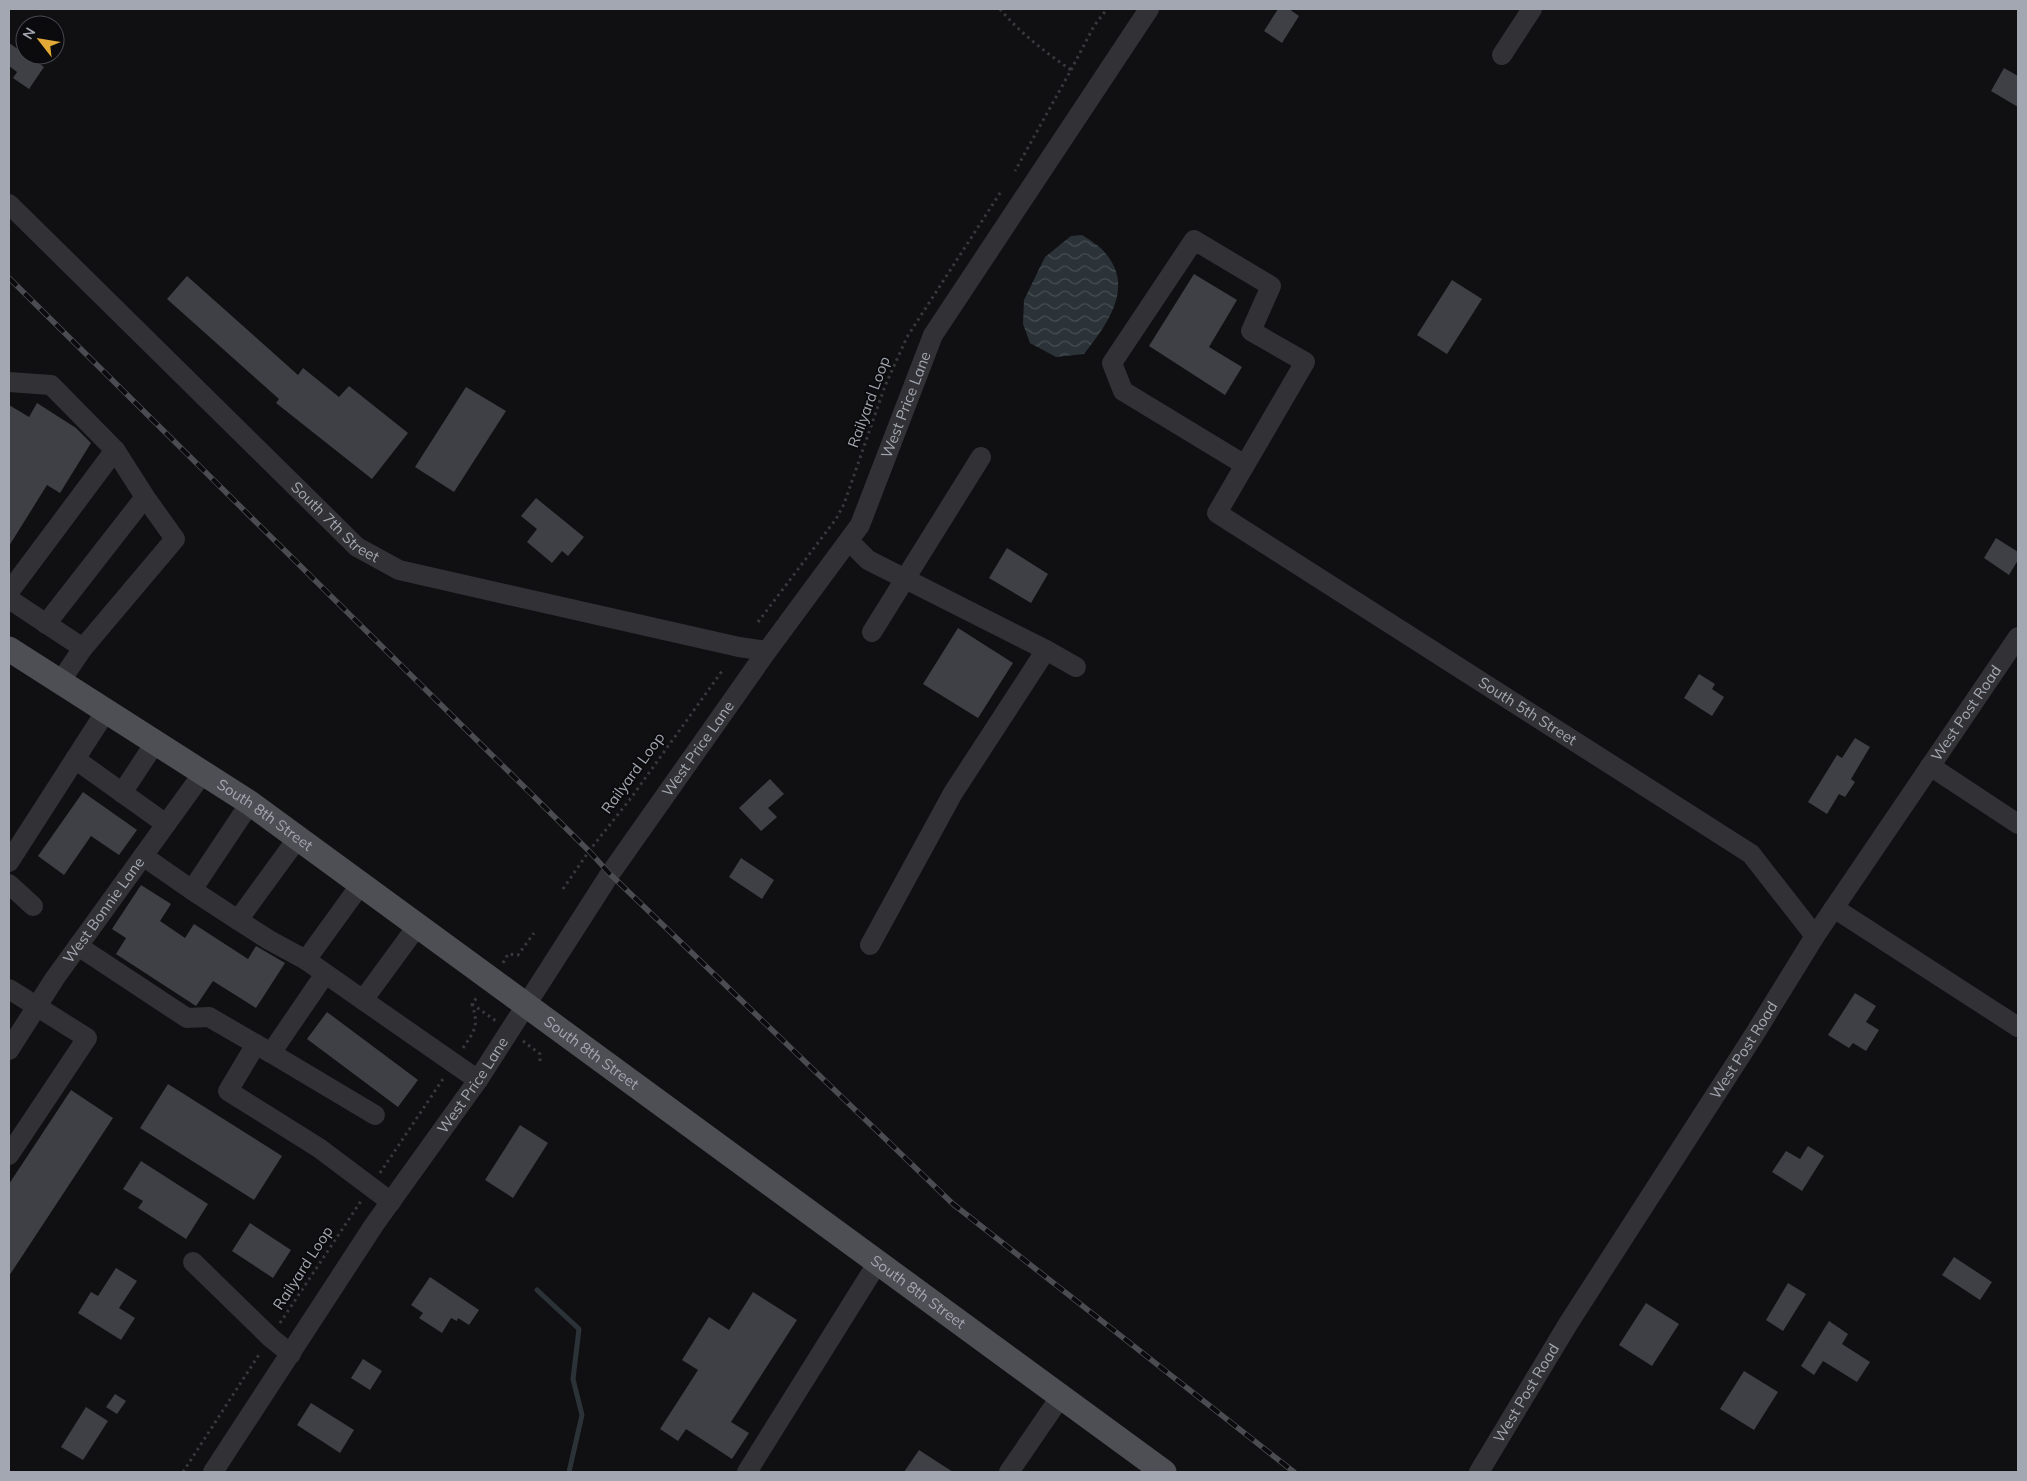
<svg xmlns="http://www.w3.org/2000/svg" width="2027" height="1481" viewBox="0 0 2027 1481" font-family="Mulish,sans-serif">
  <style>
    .water { fill: url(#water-waves) }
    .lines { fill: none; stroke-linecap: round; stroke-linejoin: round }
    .stream { stroke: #2b3339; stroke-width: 5 }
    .building { fill: #3f4045 }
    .path { stroke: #38393d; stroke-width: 3; stroke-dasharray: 2.5 4; stroke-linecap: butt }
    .minor { stroke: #323236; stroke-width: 20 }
    .major { stroke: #4e4f55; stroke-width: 25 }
    .rail-casing { stroke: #4b4c51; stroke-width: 5.5 }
    .rail { stroke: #0b0b0d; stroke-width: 4; stroke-dasharray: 11; stroke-linecap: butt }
    .labels { text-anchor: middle; stroke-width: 4; stroke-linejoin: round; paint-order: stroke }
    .street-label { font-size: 15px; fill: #a3a7b1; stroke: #0b0b0d }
  </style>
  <defs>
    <pattern id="water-waves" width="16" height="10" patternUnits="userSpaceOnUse" patternTransform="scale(1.25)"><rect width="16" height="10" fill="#2b3339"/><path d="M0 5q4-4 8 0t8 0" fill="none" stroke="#474e53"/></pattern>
  </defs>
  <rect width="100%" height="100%" fill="#101012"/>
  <path class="water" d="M1082 235C1090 240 1100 246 1106 254 1135 288 1106 326 1084 354L1056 357 1030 343 1023 324 1024 300 1045 257 1071 236Z"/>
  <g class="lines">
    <path class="stream" d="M537 1290 579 1329 573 1379 582 1415 569 1472"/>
  </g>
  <path class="building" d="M1278 9H1289L1299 16 1282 43 1264 31Z
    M9 43 44 67 29 89 13 78 17 72 9 66Z
    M2004 68 2018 76V107L1991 91Z
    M1194 274 1237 300 1209 347 1242 367 1225 395 1149 346Z
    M187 276 298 375 303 368 339 397 349 386 408 433 372 479 276 403 279 399 167 299Z
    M1452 280 1482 299 1447 354 1417 335Z
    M466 387 506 411 454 492 415 467Z
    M37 403 76 428 91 443 60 493 47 485 9 546V405L29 417Z
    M536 498 584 537 568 556 562 551 552 563 527 542 537 529 521 516Z
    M1996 538 2018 552V560L2009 575 1984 558Z
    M1007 548 1048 574 1031 603 989 578Z
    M958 628 1013 663 978 718 923 684Z
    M1699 674 1715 684 1712 689 1724 697 1712 716 1684 698Z
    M1855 738 1870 747 1851 779 1855 782 1845 797 1839 794 1827 814 1808 802 1837 755 1842 758Z
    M770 779 784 794 768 808 777 817 761 831 739 808Z
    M83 792 137 830 119 855 91 836 64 875 38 856Z
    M741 858 774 880 762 899 729 877Z
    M141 885 171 904 160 921 185 938 194 924 248 959 256 946 285 963 256 1008 213 981 196 1006 116 954 126 938 112 929Z
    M1855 993 1876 1006 1866 1022 1879 1030 1866 1051 1853 1043 1849 1048 1828 1035Z
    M327 1012 418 1080 398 1107 307 1039Z
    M168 1084 282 1156 254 1200 140 1128Z
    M71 1090 113 1118 9 1276V1184Z
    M520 1125 548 1143 513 1198 485 1180Z
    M1808 1146 1824 1156 1802 1191 1772 1172 1786 1151 1800 1159Z
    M141 1161 208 1204 186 1239 138 1208 143 1201 123 1189Z
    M250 1223 291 1250 273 1278 232 1251Z
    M1954 1257 1992 1282 1980 1300 1942 1275Z
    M116 1268 137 1281 119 1308 135 1318 121 1340 78 1313 91 1292 98 1296Z
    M430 1277 479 1310 469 1325 458 1318 457 1321 451 1318 442 1333 419 1318 423 1313 411 1305Z
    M1788 1283 1806 1294 1783 1331 1766 1320Z
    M753 1292 797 1320 731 1422 749 1433 732 1459 686 1429 678 1441 660 1429 698 1370 682 1360 709 1317 729 1330Z
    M1646 1303 1679 1324 1652 1366 1619 1345Z
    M1829 1321 1848 1334 1842 1344 1870 1362 1857 1382 1823 1361 1814 1375 1801 1366Z
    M363 1359 382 1371 370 1390 351 1378Z
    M1744 1371 1778 1392 1754 1430 1720 1409Z
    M115 1394 126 1401 117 1414 106 1407Z
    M311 1403 354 1430 340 1453 297 1425Z
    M86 1407 108 1421 83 1460 61 1447Z
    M919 1450 953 1472H904Z"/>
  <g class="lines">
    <path class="path" d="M1000 9C1020 33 1045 52 1071 70L1015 171
      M1071 70 1094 26 1107 9
      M758 622 836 519 844 504 885 386 907 337 1002 190
      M563 889 589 851 631 798 722 671
      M503 963 508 954 518 955 534 933
      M472 1004 496 1021
      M523 1041 540 1054V1062
      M463 1048C475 1030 479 1026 472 1004L478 996
      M380 1173 443 1079
      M280 1323 361 1201
      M183 1472 260 1353"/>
    <g class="minor">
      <path d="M1502 55 1532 9"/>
      <path id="s1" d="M9 204 357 547 399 570 739 647 767 651"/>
      <path d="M9 382 51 385 115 450 145 497 175 539 83 648 60 682"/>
      <path id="s2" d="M1245 465 1123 391 1112 363 1194 240 1271 286 1251 331 1305 362 1217 513 1751 854 1815 936"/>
      <path d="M849 541 868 560 1046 650 953 793 870 945"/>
      <path d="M9 592 115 450"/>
      <path d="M9 599 83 648"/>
      <path d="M46 624 145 497"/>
      <path d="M872 632 981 457"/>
      <path d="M1046 650 1076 667"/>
      <path d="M75 759 166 824"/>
      <path d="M1930 766 2018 824"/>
      <path d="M122 793 155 743"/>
      <path d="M143 856 192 890 250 803"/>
      <path d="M9 862 106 711"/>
      <path d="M9 884 33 906"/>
      <path d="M361 884 306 960 363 1000"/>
      <path d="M192 890 238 920 297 839"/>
      <path d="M1834 908 2018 1027"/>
      <path d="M238 920 269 940 306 960"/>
      <path d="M418 925 363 1000 478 1080"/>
      <path d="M78 946 187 1018 209 1017 271 1053 325 974"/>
      <path d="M9 989 87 1038 9 1155"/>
      <path d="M256 1044 228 1091 319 1148 391 1202"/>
      <path id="s3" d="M9 1050 55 978 203 773"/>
      <path d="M271 1053 375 1115"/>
      <path d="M193 1262 271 1338 291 1354"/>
      <path id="s4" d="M213 1472 374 1225 478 1080 610 874 767 651 860 525 933 335 1149 9"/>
      <path d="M747 1472 878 1262"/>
      <path d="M1009 1472 1061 1396"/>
      <path id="s5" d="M1479 1472 1568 1324 1754 1035 1815 936 2018 637"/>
    </g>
    <path class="major" id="s6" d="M9 649 250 803 1164 1472"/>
    <g class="rail-casing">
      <path id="rail" d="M9 278 589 851 610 874 953 1204 1294 1472"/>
    </g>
    <use href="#rail" class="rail"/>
  </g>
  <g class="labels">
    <g class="street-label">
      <text transform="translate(869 402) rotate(-70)" y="5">Railyard Loop</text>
      <text dy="5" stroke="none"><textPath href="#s4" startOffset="1276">West Price Lane</textPath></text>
      <text dy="5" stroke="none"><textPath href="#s1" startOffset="456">South 7th Street</textPath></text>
      <text dy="5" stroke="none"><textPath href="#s2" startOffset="1065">South 5th Street</textPath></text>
      <text dy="5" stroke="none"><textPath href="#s5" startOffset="902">West Post Road</textPath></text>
      <text dy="5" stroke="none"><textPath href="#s4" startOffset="871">West Price Lane</textPath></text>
      <text transform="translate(633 773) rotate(-54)" y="5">Railyard Loop</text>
      <text dy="5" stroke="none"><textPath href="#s6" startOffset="305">South 8th Street</textPath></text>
      <text dy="5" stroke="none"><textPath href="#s3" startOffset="169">West Bonnie Lane</textPath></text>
      <text dy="5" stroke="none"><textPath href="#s5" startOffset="498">West Post Road</textPath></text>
      <text dy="5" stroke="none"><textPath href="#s6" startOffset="709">South 8th Street</textPath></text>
      <text dy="5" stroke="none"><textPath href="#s4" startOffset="466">West Price Lane</textPath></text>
      <text transform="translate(303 1268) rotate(-57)" y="5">Railyard Loop</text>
      <text dy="5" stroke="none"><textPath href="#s6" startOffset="1114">South 8th Street</textPath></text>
      <text dy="5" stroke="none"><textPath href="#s5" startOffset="92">West Post Road</textPath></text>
    </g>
  </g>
  <rect width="2027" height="1481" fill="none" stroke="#a3a7b1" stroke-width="20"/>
  <g transform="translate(40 40) rotate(301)"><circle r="24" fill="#0b0b0d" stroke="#48494f"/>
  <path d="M0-4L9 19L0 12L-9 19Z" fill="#e3a937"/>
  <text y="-8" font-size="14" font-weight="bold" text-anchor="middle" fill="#a3a7b1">N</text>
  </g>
</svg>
